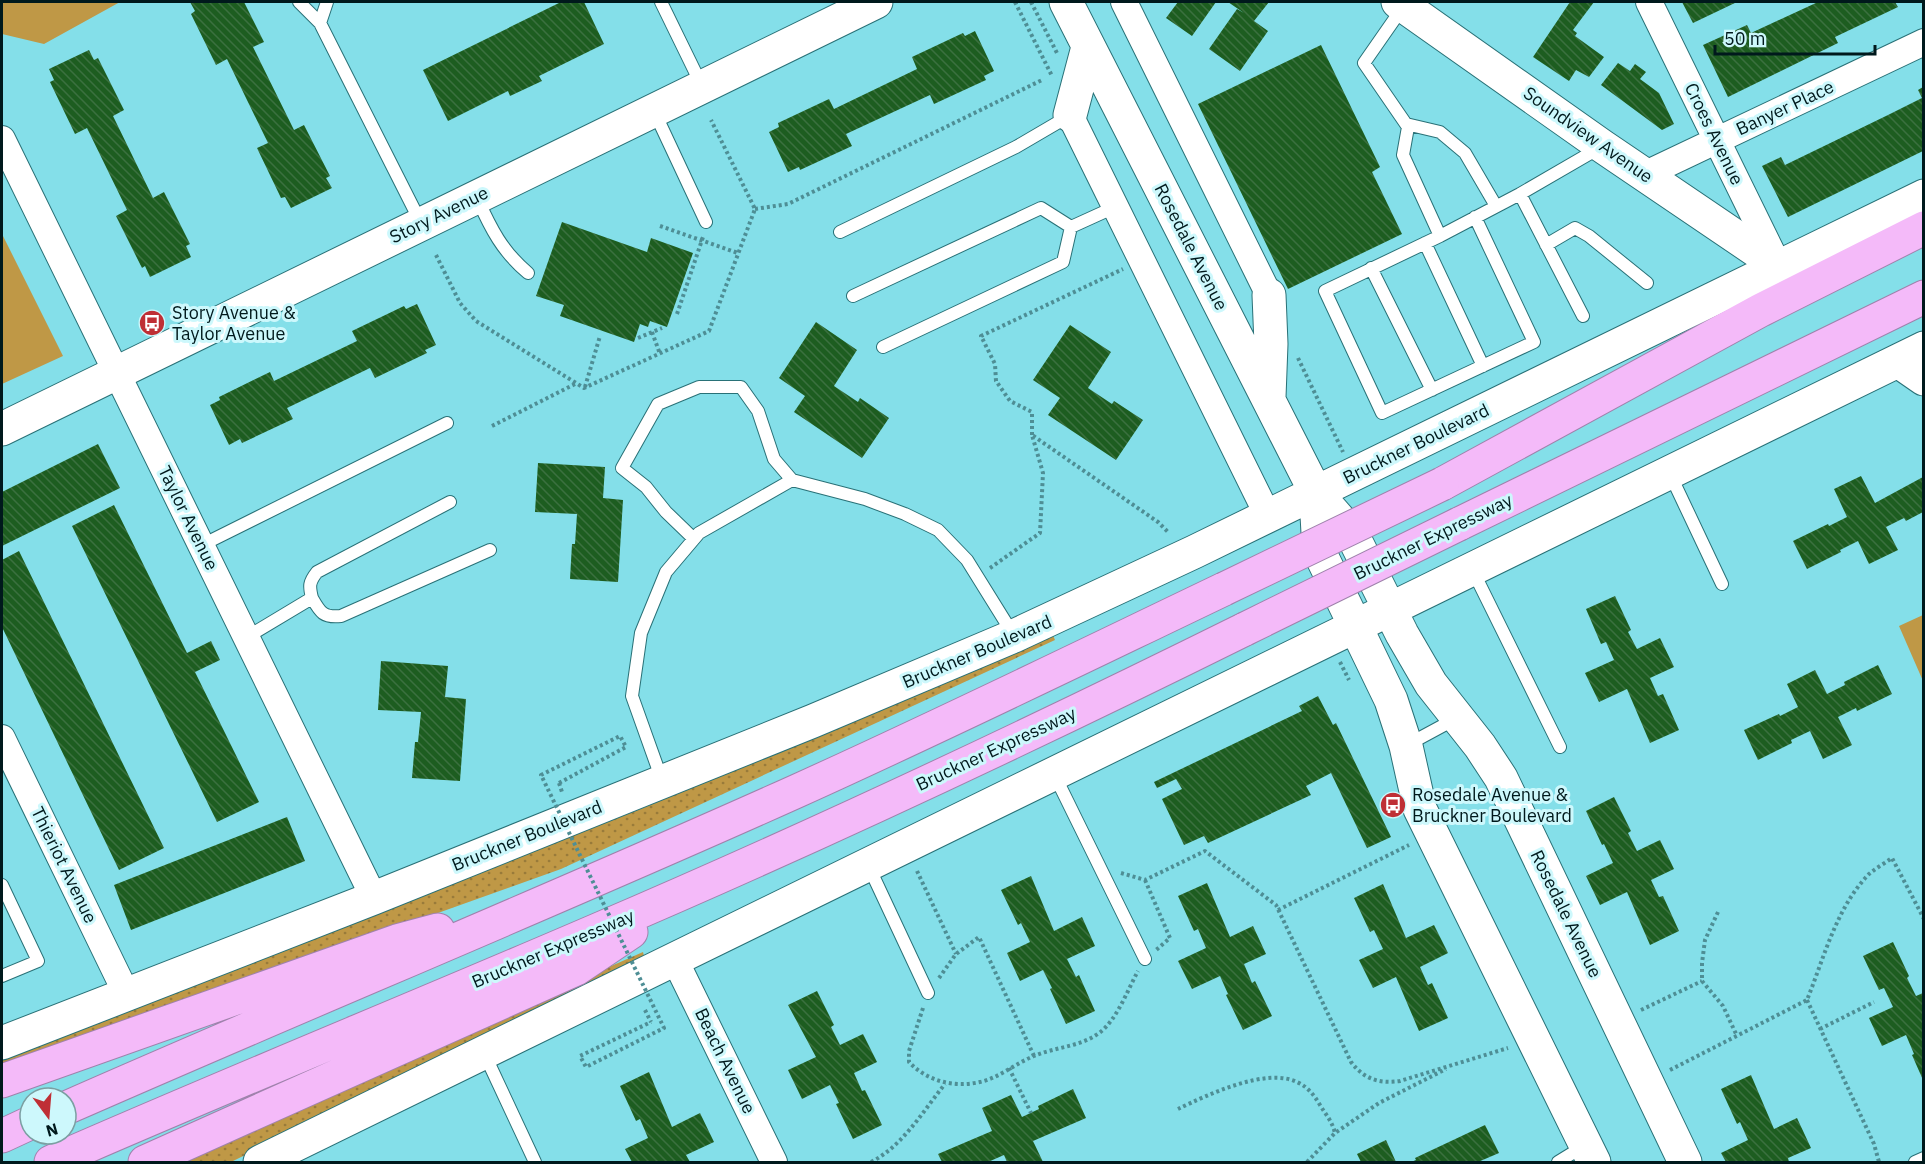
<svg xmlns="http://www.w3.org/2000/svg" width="1925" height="1164" viewBox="0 0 1925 1164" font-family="'IBM Plex Sans',sans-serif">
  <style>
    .grass { fill: url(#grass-dots) }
    .green { fill: #bf9846 }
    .building { fill: url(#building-back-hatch) }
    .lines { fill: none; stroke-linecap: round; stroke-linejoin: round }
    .lane-casing { stroke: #297177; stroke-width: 14 }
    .street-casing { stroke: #297177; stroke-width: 28 }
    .secondary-casing { stroke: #297177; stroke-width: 35 }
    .highway-casing { stroke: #9f82ac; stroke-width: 35 }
    .path { stroke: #4e8e95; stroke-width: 4; stroke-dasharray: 3 3; stroke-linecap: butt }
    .lane { stroke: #fff; stroke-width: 12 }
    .street { stroke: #fff; stroke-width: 26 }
    .secondary { stroke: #fff; stroke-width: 33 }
    .highway { stroke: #f4baf9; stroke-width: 33 }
    .highway-bridge-casing { stroke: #9f82ac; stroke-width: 35; stroke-linecap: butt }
    .path-bridge { stroke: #4e8e95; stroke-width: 4; stroke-dasharray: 3 3; stroke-linecap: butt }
    .highway-bridge { stroke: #f4baf9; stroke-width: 33 }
    .labels { text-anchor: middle; stroke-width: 6; stroke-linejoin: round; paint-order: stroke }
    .street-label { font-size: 18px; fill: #00191c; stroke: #cdf8fc }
    .poi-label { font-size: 18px; fill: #00191c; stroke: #cdf8fc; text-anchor: start }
  </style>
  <defs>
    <pattern id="grass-dots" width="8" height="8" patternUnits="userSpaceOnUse" patternTransform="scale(1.5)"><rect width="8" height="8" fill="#bf9846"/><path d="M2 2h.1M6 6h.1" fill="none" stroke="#997b3a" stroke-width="1.8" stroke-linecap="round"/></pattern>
    <pattern id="building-back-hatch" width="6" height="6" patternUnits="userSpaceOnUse" patternTransform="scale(1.5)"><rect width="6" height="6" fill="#1d5d20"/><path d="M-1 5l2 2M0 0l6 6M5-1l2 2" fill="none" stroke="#3b703f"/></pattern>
  </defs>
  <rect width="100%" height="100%" fill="#84dfe9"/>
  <path class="grass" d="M1052 633 1055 640 561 869 2 1069V1058L643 808Z
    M643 952 645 960 231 1162H167Z"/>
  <path class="green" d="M2 2H120L44 44 2 34Z
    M2 234 63 356 2 384Z
    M1923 615V681L1899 626Z"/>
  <path class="building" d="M190 2H244L264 42 253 47 294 130 304 125 330 176 326 178 332 188 291 208 285 197 281 198 257 148 268 143 227 59 216 65 191 14 195 11Z
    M561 2H584L604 44 539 76 542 81 510 96 508 91 448 121 423 70Z
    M1178 2H1216L1192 36 1166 18Z
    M1228 2H1269L1254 21 1268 31 1240 71 1209 49 1237 9 1244 13Z
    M1570 2H1594L1573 30 1577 33 1575 36 1604 57 1589 77 1576 70 1569 81 1533 57Z
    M1682 2H1737L1693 23Z
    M1818 2H1895L1898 7 1835 37 1838 43 1728 97 1703 45 1747 25 1751 33Z
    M975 31 994 71 984 76 986 80 934 104 930 95 846 134 852 146 800 170 799 167 788 172 769 132 779 127 778 123 829 99 834 109 917 69 912 57 963 33 965 36Z
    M1321 45 1380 167 1372 172 1402 234 1288 289 1198 104Z
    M89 50 94 60 98 58 124 110 113 116 153 198 164 192 190 244 186 246 191 257 150 277 145 266 142 268 116 216 127 210 87 128 75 134 50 82 54 80 49 69Z
    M1618 63 1630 71 1635 64 1646 72 1640 79 1659 93 1674 124 1662 130 1601 85Z
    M1923 87V151L1788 217 1762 166 1781 157 1785 165 1888 115 1922 98 1918 90Z
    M562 222 647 252 651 238 693 253 667 327 650 321 648 327 640 324 634 342 560 316 564 305 536 296Z
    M417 304 436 345 425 350 427 353 375 378 370 368 287 408 293 419 242 443 240 439 229 445 210 405 220 400 219 397 270 372 274 381 357 341 352 331 404 306 406 309Z
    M816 322 857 350 834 386 858 402 860 398 889 418 862 458 794 412 805 396 779 378Z
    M1070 325 1111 352 1088 388 1112 404 1114 401 1143 420 1116 460 1048 415 1060 398 1033 380Z
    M98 444 120 488 2 546V492Z
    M538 463 605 467 603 498 623 500 618 582 570 579 572 544H575L577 514 535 512Z
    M1861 476 1875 503 1923 477V512L1906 521 1904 518 1886 527 1898 550 1869 564 1858 541 1840 550 1841 552 1807 569 1793 541 1828 524 1829 526 1847 517 1834 489Z
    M114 505 187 653 211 641 220 660 195 672 259 802 217 822 72 526Z
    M19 551 164 848 119 870 2 627V560Z
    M1615 596 1631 630 1628 632 1637 649 1660 638 1674 667 1650 678 1658 696 1663 694 1679 730 1650 743 1627 689 1599 702 1585 673 1614 660 1606 642 1601 644 1586 609Z
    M381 661 448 666 445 697 466 699 460 781 412 778 415 742H418L421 712 378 710Z
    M1878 665 1892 694 1857 711 1856 708 1838 717 1852 745 1823 759 1810 731 1791 740 1792 743 1758 760 1744 730 1779 714 1780 716 1798 707 1787 684 1815 670 1827 694 1845 685 1844 682Z
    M1318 696 1333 725 1336 723 1391 837 1367 848 1331 773 1306 786 1311 795 1208 843 1204 836 1184 845 1162 799 1182 789 1176 779 1157 788 1154 782 1302 711 1299 706Z
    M1614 797 1631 831 1628 833 1637 851 1660 840 1674 869 1651 880 1659 897 1663 896 1679 931 1650 945 1627 892 1600 905 1586 876 1613 863 1604 844 1602 845 1586 811Z
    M287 817 305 861 131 930 114 885Z
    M1031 876 1054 931 1082 917 1095 946 1067 959 1076 977 1079 975 1095 1011 1066 1024 1050 989 1052 988 1043 970 1020 981 1007 953 1030 942 1021 923 1018 925 1001 890Z
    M1207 883 1230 937 1253 926 1266 954 1244 964 1252 983 1255 981 1272 1016 1243 1030 1226 995 1228 994 1220 976 1192 989 1178 961 1206 948 1198 929 1194 931 1178 896Z
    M1383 884 1406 938 1434 925 1448 953 1420 967 1428 985 1432 983 1448 1018 1419 1031 1396 977 1373 988 1359 960 1383 949 1374 930 1370 932 1354 898Z
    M1893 942 1909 976 1907 978 1916 996 1923 993V1080L1912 1055 1914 1054 1906 1035 1882 1046 1869 1018 1893 1007 1884 988 1879 990 1863 956Z
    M817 991 834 1025 831 1027 840 1045 863 1034 877 1062 854 1073 862 1091 865 1090 882 1125 853 1139 836 1104 839 1103 830 1085 802 1099 788 1070 816 1057 788 1005Z
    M649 1072 672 1127 700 1113 714 1142 686 1155 690 1162H632L625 1149 648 1138 640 1119 636 1121 620 1086Z
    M1751 1075 1774 1129 1797 1118 1811 1148 1788 1158 1789 1162H1726L1721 1153 1748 1140 1740 1122 1737 1124 1721 1089Z
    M1073 1089 1086 1118 1033 1141 1043 1162H1007L1004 1155 988 1162H942L938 1154 992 1131 982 1108 1011 1095 1022 1117 1039 1109 1038 1106Z
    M1485 1125 1499 1153 1478 1162H1411L1416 1160 1415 1158Z
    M1386 1140 1396 1162H1361L1357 1154Z"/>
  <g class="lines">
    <g class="lane-casing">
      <path id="lane" d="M299 2 320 23 421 223
        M661 2 702 86
        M1403 7 1364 63 1408 127 1403 155 1440 236 1325 291 1382 413 1534 342 1475 217
        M320 23 327 2
        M654 111 706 222
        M1406 124 1440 132 1465 153 1496 206
        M1520 194 1601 147
        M477 198C491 229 502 251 528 273
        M840 232 1016 147 1069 116
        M1440 236 1520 194 1583 316
        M1425 243 1483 366
        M1546 245 1575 228 1589 236 1647 283
        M1371 268 1432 390
        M853 296 1041 208 1071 227
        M883 347 1063 262 1071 227 1115 207
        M1670 474 1722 584
        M694 539 666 512 646 487 622 468 658 404 699 387H741L758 411 774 459 792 480 865 499 905 514 938 530 967 560 1013 634
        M202 545 447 423
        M1473 571 1560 747
        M312 598C309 586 309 582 317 572L450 502
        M247 637 312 598C320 612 323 618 341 616L490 550
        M1407 745 1457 718
        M1055 776 1145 959
        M662 780 632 696 641 633 666 572 699 533 792 480
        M869 867 928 993
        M2 885 38 961 2 976
        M485 1055 535 1162
        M1558 1162 1584 1146
        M1915 1162 1924 1158"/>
    </g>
    <g class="street-casing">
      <path id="street" d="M1124 2 1269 295
        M1649 2 1778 265
        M1070 115 1268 516
        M2 139 374 898
        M1646 174 1924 42
        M2 738 126 993
        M675 960 774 1162"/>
    </g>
    <g class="secondary-casing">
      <path id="secondary" d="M1066 2 1316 493 1352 534 1402 634 1431 684 1480 746 1501 778 1685 1162
        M1398 2 1602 146 1779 266
        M1070 115 1088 47
        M1898 361 1924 379
        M1269 397 1271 344 1269 295
        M2 429 876 2
        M1317 515 1319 551 1391 700 1406 746 1420 809 1594 1162
        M2 1043 374 898 813 721 1014 636 1194 552 1924 196
        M260 1162 1924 348"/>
    </g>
    <g class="highway-casing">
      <path id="highway" d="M1442 484 1761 310 1924 228
        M1459 524 1924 297
        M2 1081 397 941 438 930
        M66 1108C309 1001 555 900 797 791 941 726 1082 657 1224 589
        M2 1136 30 1123
        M51 1162C231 1083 414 1009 595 931 815 837 1031 735 1245 629
        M145 1162 576 969 631 932"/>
    </g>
    <path class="path" d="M1015 2 1052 76
      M1031 2 1058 55
      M755 209 788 204 1042 80
      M660 226 738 253
      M436 255 460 303 476 321 584 388 709 331 755 209 711 120
      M677 314 703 237
      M652 332 660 354
      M638 338 662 328
      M1298 358 1343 452
      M585 387 600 336
      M492 426 577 383
      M1032 435V412L1010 401 996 381 995 364 981 336 1123 269
      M990 568 1040 533 1043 473 1032 435 1158 522 1169 533
      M1340 662 1349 680
      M559 783 562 792
      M917 871 956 954
      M1121 873 1145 880 1205 851 1276 905 1351 1062C1364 1079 1379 1084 1400 1081L1508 1048
      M1145 880 1170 938 1156 950
      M1278 910 1409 845
      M1718 912 1705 940 1702 963V981L1723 1006 1737 1036
      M939 978 956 954 979 937 1034 1056
      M1807 1000 1874 1144 1879 1162
      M923 1008 909 1051V1062C927 1081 954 1088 980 1082 999 1078 1016 1063 1034 1056 1055 1047 1080 1047 1099 1033 1117 1020 1127 991 1138 971
      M645 1010 651 1022
      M1641 1010 1702 981
      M1820 1029 1874 1002
      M1009 1068 1031 1113
      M1670 1070 1807 1000C1824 958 1836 908 1869 874 1876 868 1885 863 1892 858L1924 919
      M1178 1109C1207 1095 1266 1067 1297 1082 1308 1087 1314 1095 1320 1105 1326 1115 1332 1121 1335 1133
      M871 1162C903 1146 923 1111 945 1084
      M1307 1162 1335 1133 1379 1103 1446 1069"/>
    <use href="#lane" class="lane"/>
    <use href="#street" class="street"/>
    <use href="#secondary" class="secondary"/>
    <use href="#highway" class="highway"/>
    <g class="highway-bridge-casing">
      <path id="highway-bridge" d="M1224 589 1442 484
        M1245 629 1459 524"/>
    </g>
    <path class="path-bridge" d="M559 783 626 747 620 736 541 775 664 1028 586 1067 580 1056 651 1022"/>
    <use href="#highway-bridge" class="highway-bridge"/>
  </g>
  <defs>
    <g id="bus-disc" transform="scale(1.35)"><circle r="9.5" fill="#bf2f35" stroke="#cdf8fc"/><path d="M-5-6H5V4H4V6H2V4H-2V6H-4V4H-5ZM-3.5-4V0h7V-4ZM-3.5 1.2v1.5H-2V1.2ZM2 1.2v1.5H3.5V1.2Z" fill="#fff"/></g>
  </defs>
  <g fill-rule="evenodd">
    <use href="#bus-disc" x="152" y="323"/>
    <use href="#bus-disc" x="1393" y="805"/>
  </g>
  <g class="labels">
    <g class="street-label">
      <text transform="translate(1785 108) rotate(-25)" y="6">Banyer Place</text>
      <text transform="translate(1714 134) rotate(64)" y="6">Croes Avenue</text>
      <text transform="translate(1588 135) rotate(35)" y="6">Soundview Avenue</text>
      <text transform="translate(439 215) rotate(-26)" y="6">Story Avenue</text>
      <text transform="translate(1191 247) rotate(63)" y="6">Rosedale Avenue</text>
      <text transform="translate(1416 444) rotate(-26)" y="6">Bruckner Boulevard</text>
      <text transform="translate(188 518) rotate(64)" y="6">Taylor Avenue</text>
      <text transform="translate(1433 537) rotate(-26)" y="6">Bruckner Expressway</text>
      <text transform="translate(977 652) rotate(-23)" y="6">Bruckner Boulevard</text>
      <text transform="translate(996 749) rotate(-25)" y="6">Bruckner Expressway</text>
      <text transform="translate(527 836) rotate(-22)" y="6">Bruckner Boulevard</text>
      <text transform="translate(64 865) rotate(64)" y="6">Thieriot Avenue</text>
      <text transform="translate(1566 914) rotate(64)" y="6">Rosedale Avenue</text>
      <text transform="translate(553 949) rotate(-23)" y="6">Bruckner Expressway</text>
      <text transform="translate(725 1061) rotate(64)" y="6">Beach Avenue</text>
    </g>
    <g class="poi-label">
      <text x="172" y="319">Story Avenue &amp;<tspan x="172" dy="21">Taylor Avenue</tspan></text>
      <text x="1412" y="801">Rosedale Avenue &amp;<tspan x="1412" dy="21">Bruckner Boulevard</tspan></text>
    </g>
  </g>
  <rect width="1925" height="1164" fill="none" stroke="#00191c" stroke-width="6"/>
  <g transform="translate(48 1116) rotate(164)"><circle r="28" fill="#cdf8fc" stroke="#7b9fa2" stroke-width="1.5"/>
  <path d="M0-4.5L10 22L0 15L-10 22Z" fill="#bf2f35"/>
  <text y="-9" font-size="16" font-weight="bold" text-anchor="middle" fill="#00191c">N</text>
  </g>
  <path d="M1715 45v9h160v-9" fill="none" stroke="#00191c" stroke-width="3"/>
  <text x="1724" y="45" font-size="18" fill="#00191c" stroke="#cdf8fc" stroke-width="4.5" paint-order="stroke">50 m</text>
</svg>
